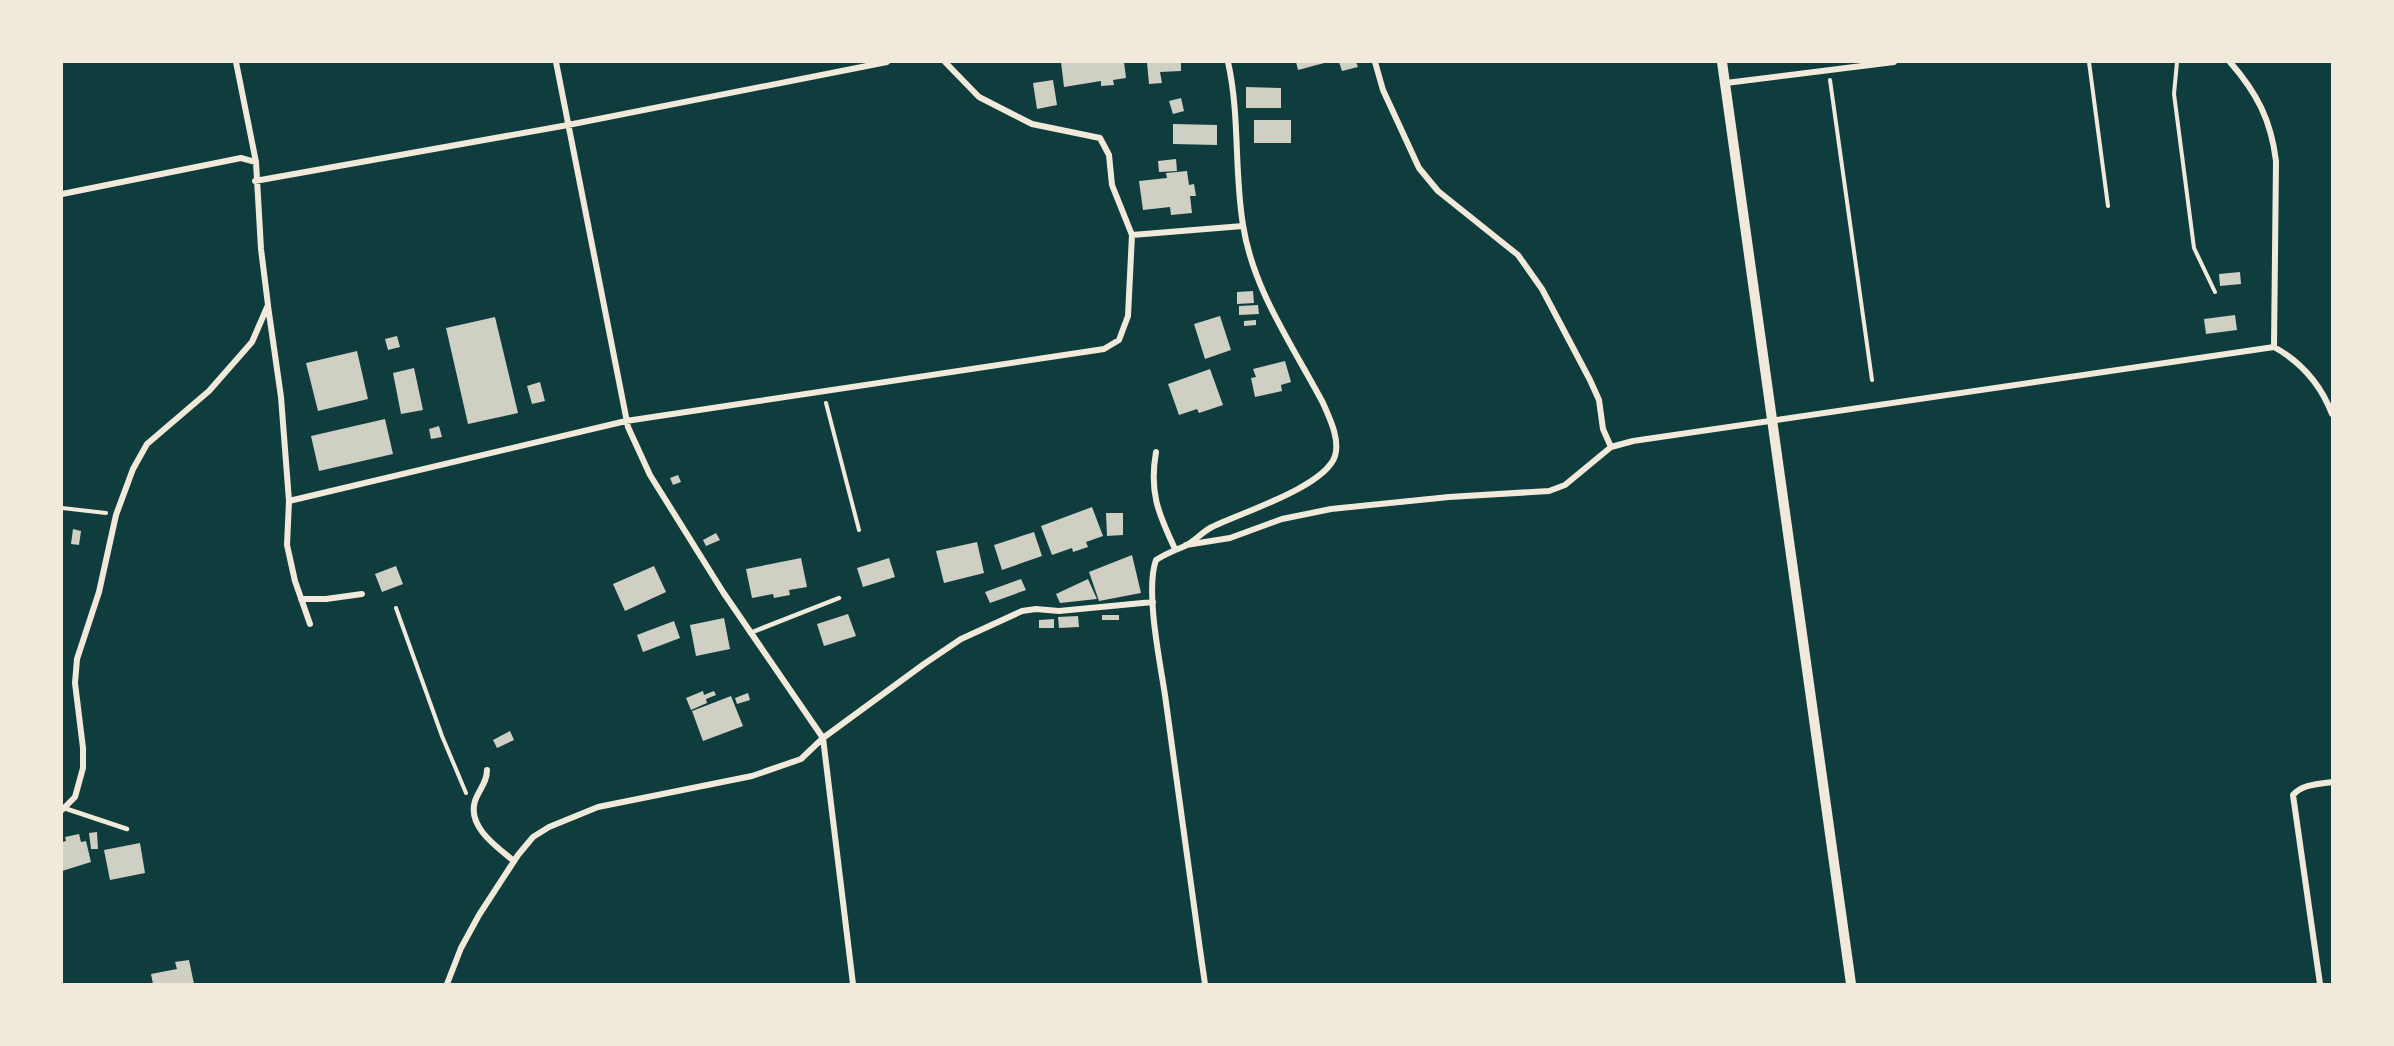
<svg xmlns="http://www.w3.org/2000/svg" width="2394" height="1046" viewBox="0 0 2394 1046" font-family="'Fira Sans',sans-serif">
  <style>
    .building { fill: #cfcfc3 }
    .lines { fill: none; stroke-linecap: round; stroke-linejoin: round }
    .path { stroke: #f1e9da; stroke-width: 4 }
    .service { stroke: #f1e9da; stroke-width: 4.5 }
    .minor { stroke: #f1e9da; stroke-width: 6 }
    .tertiary { stroke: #f1e9da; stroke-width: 10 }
  </style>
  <rect width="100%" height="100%" fill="#0f3d3e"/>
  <path class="building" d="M1061 62H1124L1126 78 1113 80 1114 85 1101 86V81L1064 87Z
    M1147 62H1181V71L1160 72 1162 83 1149 84Z
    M1296 62H1328L1298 70Z
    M1339 62H1356L1358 67 1342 71Z
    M1053 80 1057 105 1037 109 1033 83Z
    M1246 87 1281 88V108H1246Z
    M1181 98 1184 111 1173 114 1169 101Z
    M1254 120H1291V143H1254Z
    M1173 124 1217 125V145L1173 144Z
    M1176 159 1177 171 1159 172 1158 161Z
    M1187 171 1189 185 1194 184 1196 196H1190L1192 213 1171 215 1170 207 1143 210 1139 181 1167 178 1166 173Z
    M2240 272 2241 284 2220 286 2219 274Z
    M1253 291 1254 303 1237 304V292Z
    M1258 305 1259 314 1239 315V306Z
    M2235 315 2237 330 2206 334 2204 319Z
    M1220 316 1231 350 1205 359 1194 324Z
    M495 317 518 413 468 424 446 328Z
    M1256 320V325L1244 326V321Z
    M397 336 400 347 388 350 385 339Z
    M357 351 368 399 318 411 306 363Z
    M1285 361 1291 382 1281 385 1282 391 1255 397 1251 378 1256 377 1253 369Z
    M414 368 423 410 401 414 393 373Z
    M1210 369 1223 405 1199 413 1197 409 1179 415 1168 384Z
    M540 382 545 401 532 404 527 386Z
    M385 419 393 454 319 471 311 436Z
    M439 426 442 437 431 439 429 429Z
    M678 475 681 482 673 485 670 478Z
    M1092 507 1103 536 1086 542 1088 547 1073 552 1072 548 1052 555 1041 526Z
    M1106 513H1123V535L1107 536Z
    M73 529 81 531 79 545 71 544Z
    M1034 532 1042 556 1002 570 994 545Z
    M716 533 720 540 706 546 703 540Z
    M977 542 984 573 944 583 936 551Z
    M1132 555 1141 593 1099 601 1089 572Z
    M801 558 807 587 789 590 790 595 774 598 773 594 752 598 746 569Z
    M889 558 895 577 863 587 857 568Z
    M396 566 403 584 382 592 375 574Z
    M654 566 666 592 625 611 613 584Z
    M1021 579 1026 590 990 603 985 592Z
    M1088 579 1097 599 1060 603 1056 594Z
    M848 614 856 636 824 646 817 624Z
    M1102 615H1119V620H1102Z
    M1078 616 1079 627 1059 628 1058 617Z
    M724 618 730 649 696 656 690 625Z
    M1054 619V628H1039V620Z
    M674 621 680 638 643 652 637 635Z
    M703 691 704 695 714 691 716 695 706 699 707 703 691 710 686 698Z
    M748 693 750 700 737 704 735 698Z
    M731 696 743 726 703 741 692 711Z
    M510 731 514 740 497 748 493 740Z
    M97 832 98 849H91L89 833Z
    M79 834 81 842 86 841 91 862 62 871V842L66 841 65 837Z
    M140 843 145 873 110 880 104 850Z
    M189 960 194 984H153L151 974 177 969 175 962Z"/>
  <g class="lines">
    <path class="path" d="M2089 62 2108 206
      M2177 62 2174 94 2194 248 2215 292
      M1830 80 1872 380
      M826 403 859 530
      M62 508 106 513
      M396 608 442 736 466 793"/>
    <path class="service" d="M750 633 839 598
      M64 808 127 829"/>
    <path class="minor" d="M556 62 628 427 650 475 723 592 823 738 853 984
      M945 62 979 97 1032 124 1100 138 1109 155 1112 185 1132 235 1243 226
      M1375 62 1383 90 1419 168 1438 191 1518 255 1542 289 1590 380 1599 400 1603 429 1611 447
      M2230 62C2257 93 2271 120 2276 161L2274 347C2301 362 2321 385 2332 414
      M1726 83 1894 62
      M255 181 568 125 887 62
      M62 194 241 158 256 162
      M268 306 281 397 289 501 287 545 295 581 310 624
      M1156 452C1149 492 1158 513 1175 549
      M289 501 626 421 1104 349 1119 340 1128 316 1132 235
      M1186 545 1230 538 1282 519 1331 509 1449 497 1549 491 1565 485 1611 447 1633 441 2274 347
      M301 599H326L362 594
      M487 770C487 783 479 789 475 801 467 827 497 847 514 861
      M62 810 75 797 83 768V748L75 683 77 659 99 592 116 515 133 469 147 444 209 391 252 342 268 305 261 249 256 162 236 62
      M447 984 461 948 479 915 518 855 533 837 549 827 598 807 752 776 801 759 823 738 924 664 961 639 1022 611 1036 609 1059 611 1153 602
      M1205 984C1191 888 1178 792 1165 695 1160 662 1145 590 1156 560 1165 554 1175 550 1185 546 1195 541 1202 532 1212 527 1240 513 1325 487 1335 456 1340 439 1330 419 1323 403 1293 346 1253 290 1243 225 1234 171 1240 115 1228 62
      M2320 984 2293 795C2302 784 2319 784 2332 782"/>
    <path class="tertiary" d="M1722 62 1851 984"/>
  </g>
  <rect width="2394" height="1046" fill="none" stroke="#f1e9da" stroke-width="126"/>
</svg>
